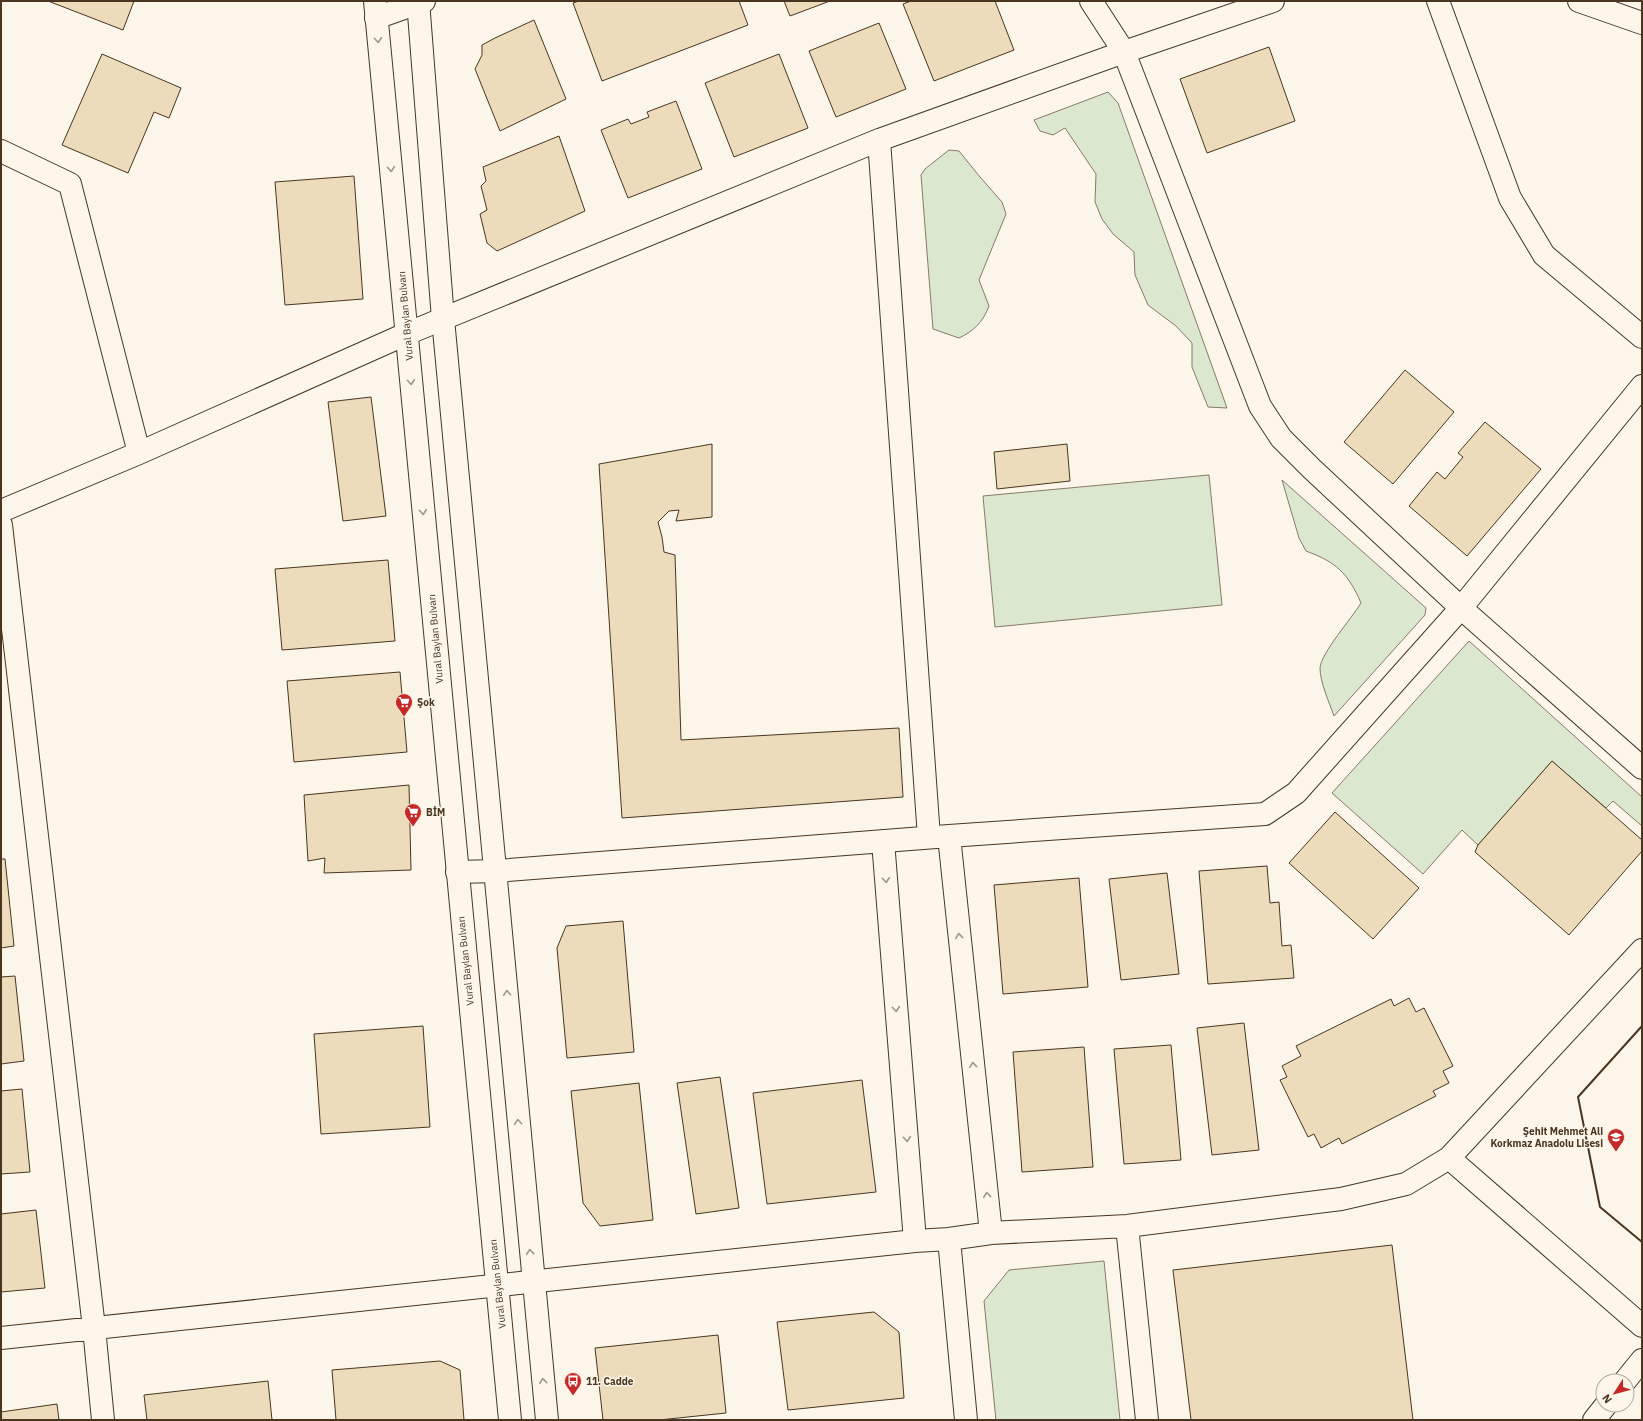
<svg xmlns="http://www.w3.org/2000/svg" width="1643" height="1421" viewBox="0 0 1643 1421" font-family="'IBM Plex Sans',sans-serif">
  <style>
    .green { fill: #dce7d0; stroke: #887966 }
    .building { fill: #ecdcbc; stroke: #4a3520 }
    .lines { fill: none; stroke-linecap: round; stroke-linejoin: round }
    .minor-casing { stroke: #4a3520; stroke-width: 24 }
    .secondary-casing { stroke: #4a3520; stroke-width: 24 }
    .minor { stroke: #fbf6e9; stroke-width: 22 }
    .secondary { stroke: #fbf6e9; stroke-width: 22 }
    .wall { stroke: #4a3520; stroke-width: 2 }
    .oneway { stroke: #a29684 }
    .labels { text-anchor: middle; stroke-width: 3; stroke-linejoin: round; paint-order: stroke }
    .street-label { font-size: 10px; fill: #4a3520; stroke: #fbf6e9 }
    .poi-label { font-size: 10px; font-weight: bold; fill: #4a3520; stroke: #fbf6e9; text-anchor: start }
  </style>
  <rect width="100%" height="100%" fill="#fbf6e9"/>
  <path class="green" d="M1108 92 1118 103 1227 408 1208 407 1192 367V343L1176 326 1148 305 1135 275 1134 252 1113 234 1102 219 1095 202 1096 174 1065 128 1053 135 1040 131 1034 120Z
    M949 150 959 151 980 177 1002 202 1006 214 979 280 989 306C983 322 974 331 959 338L933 329 921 175 925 169Z
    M1209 475 1222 605 995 627 983 496Z
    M1282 480 1426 608 1425 615 1334 716C1329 702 1320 682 1320 668 1321 653 1352 618 1361 603 1348 573 1336 562 1306 551L1299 538Z
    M1469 641 1642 797V826L1613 801 1606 808 1552 761 1478 845 1462 830 1423 874 1332 793Z
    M1104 1261 1120 1420H996L984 1301 1009 1270Z"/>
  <path class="building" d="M48 1H134L123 30Z
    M579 1H739L748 25 602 81 573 3Z
    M784 1H830L790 16Z
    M911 1H995L1014 50 934 81 903 4Z
    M534 20 566 99 500 131 475 69 482 55V45L495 38Z
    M879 23 906 89 836 117 809 51Z
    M1269 47 1295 121 1207 153 1180 79Z
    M102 54 181 88 169 118 154 112 128 173 62 145Z
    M779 54 808 128 734 157 705 83Z
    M676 101 702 169 628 198 601 130 628 119 631 124 649 117 647 112Z
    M559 136 585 211 497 251 487 243 480 214 487 210 481 186 486 181 483 167Z
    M354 176 363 299 285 305 275 182Z
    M1405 370 1454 412 1393 484 1344 442Z
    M371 397 386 516 343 521 328 402Z
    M1485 422 1541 469 1467 556 1409 506 1437 472 1445 479 1463 457 1458 453Z
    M712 444V517L676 521 679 510 669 511 658 522 662 537 664 552 675 555 681 740 899 728 903 797 622 818 599 464Z
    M1067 444 1070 481 997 489 994 452Z
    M388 560 395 641 282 650 275 569Z
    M400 672 407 752 294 762 287 681Z
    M1552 761 1642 840V851L1569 935 1475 852 1478 845Z
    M409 785 411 870 324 873 325 858 308 861 304 795Z
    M1335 812 1419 888 1373 939 1289 863Z
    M1 859H5L14 946 1 948Z
    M1267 866 1270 903 1279 902 1282 946 1291 945 1294 978 1208 984 1199 871Z
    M1167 873 1179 974 1121 980 1109 879Z
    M1079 878 1088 987 1003 994 994 885Z
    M623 921 634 1052 567 1058 557 948 566 926Z
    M15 976 24 1061 1 1064V977Z
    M1409 998 1416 1012 1424 1008 1453 1066 1443 1071 1449 1083 1433 1091 1436 1096 1342 1144 1339 1138 1321 1148 1314 1134 1308 1137 1280 1080 1287 1077 1282 1066 1301 1056 1296 1046 1391 999 1394 1006Z
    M1244 1023 1259 1150 1212 1155 1197 1028Z
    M423 1026 430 1127 321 1134 314 1034Z
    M1171 1045 1181 1160 1124 1164 1114 1049Z
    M1084 1047 1093 1167 1022 1172 1013 1052Z
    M720 1077 739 1208 696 1214 677 1083Z
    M862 1080 876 1192 767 1204 753 1093Z
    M639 1083 653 1220 600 1226 583 1203 571 1091Z
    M22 1089 30 1172 1 1174V1091Z
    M36 1210 45 1288 1 1292V1214Z
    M1392 1245 1413 1420H1191L1173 1270Z
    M874 1312 899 1332 904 1398 788 1410 777 1322Z
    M718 1335 726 1413 659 1420H603L595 1348Z
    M440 1361 460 1370 464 1420H336L332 1370Z
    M268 1381 272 1420H147L144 1395Z
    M57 1404 59 1420H1V1412Z"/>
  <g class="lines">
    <g class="minor-casing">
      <path id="minor" d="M1091 1 1124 52 1260 406 1281 438 1312 469 1461 608 1642 768
        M1438 1 1510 198 1544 255 1642 337
        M1579 1 1642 23
        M376 18 424 1
        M879 140 929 837
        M1 151 70 184 139 453
        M1 511 139 453 406 334 879 140 1124 52 1273 1
        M1 525 94 1328 103 1420
        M949 836 991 1233
        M883 841 915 1241
        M457 872 496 871 949 836 1265 814 1296 793 1461 608 1642 386
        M1449 1158 1642 1326
        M1127 1226 1147 1420
        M949 1239 966 1420
        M1 1338 915 1241 949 1239 991 1233 1127 1226 1341 1199 1406 1184 1449 1158 1642 950
        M1625 1381 1642 1360
        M1594 1420 1606 1405"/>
    </g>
    <g class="secondary-casing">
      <path id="secondary" d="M375 1 510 1420
        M418 1 443 319 547 1420"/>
    </g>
    <use href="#minor" class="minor"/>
    <use href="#secondary" class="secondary"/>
    <path class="wall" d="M1642 1026 1578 1097 1600 1207 1642 1242"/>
  </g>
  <defs><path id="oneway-chevron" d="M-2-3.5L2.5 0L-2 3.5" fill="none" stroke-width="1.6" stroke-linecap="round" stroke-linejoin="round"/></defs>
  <g class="oneway">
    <use href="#oneway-chevron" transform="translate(378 40) rotate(85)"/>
    <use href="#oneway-chevron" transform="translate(391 169) rotate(85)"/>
    <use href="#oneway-chevron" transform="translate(411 382) rotate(85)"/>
    <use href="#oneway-chevron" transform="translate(423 512) rotate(85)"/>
    <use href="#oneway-chevron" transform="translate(886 880) rotate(85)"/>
    <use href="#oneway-chevron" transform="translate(959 936) rotate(-96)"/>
    <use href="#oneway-chevron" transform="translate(507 993) rotate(-95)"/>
    <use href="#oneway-chevron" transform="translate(896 1009) rotate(85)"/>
    <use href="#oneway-chevron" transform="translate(973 1065) rotate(-96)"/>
    <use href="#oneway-chevron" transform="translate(518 1122) rotate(-95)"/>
    <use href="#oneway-chevron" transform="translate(907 1139) rotate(85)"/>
    <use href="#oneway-chevron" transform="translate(987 1195) rotate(-96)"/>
    <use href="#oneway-chevron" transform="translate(530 1252) rotate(-95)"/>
    <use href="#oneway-chevron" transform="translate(543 1381) rotate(-96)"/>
  </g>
  <defs>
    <g id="supermarket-pin" transform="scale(0.9)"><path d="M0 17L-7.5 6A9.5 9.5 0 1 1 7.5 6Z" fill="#c62828" stroke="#fbf6e9"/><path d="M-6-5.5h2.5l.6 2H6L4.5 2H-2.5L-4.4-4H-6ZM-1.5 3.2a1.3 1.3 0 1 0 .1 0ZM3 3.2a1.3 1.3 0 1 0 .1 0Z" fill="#fff"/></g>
    <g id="school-pin" transform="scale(0.9)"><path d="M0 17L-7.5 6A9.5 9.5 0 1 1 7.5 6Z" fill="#c62828" stroke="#fbf6e9"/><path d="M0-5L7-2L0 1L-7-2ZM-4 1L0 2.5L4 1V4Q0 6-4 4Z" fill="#fff"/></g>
    <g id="bus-pin" transform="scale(0.9)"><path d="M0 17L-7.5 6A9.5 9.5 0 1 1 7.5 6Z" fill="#c62828" stroke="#fbf6e9"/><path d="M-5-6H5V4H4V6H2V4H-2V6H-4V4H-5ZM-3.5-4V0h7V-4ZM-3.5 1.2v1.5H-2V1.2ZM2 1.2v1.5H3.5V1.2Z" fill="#fff"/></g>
  </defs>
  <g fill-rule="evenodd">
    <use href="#supermarket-pin" x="404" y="702"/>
    <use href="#supermarket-pin" x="413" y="812"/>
    <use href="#school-pin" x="1616" y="1137"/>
    <use href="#bus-pin" x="573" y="1381"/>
  </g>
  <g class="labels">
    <g class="street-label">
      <text transform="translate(405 316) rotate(-95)" y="4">Vural Baylan Bulvarı</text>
      <text transform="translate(435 639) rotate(-95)" y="4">Vural Baylan Bulvarı</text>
      <text transform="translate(465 961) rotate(-96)" y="4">Vural Baylan Bulvarı</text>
      <text transform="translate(497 1284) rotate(-96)" y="4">Vural Baylan Bulvarı</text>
    </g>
    <g class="poi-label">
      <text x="417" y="706">Şok</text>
      <text x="426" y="816">BİM</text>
      <text x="1603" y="1135" text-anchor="end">Şehit Mehmet Ali<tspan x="1603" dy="12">Korkmaz Anadolu Lisesi</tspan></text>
      <text x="586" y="1385">11. Cadde</text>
    </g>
  </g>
  <rect width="1643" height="1421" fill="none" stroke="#4a3520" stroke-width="4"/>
  <g transform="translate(1615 1393) rotate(234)"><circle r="19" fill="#fbf6e9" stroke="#b4a999"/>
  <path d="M0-3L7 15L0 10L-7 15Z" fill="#c62828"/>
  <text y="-6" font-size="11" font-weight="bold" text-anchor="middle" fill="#4a3520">N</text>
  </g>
</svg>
